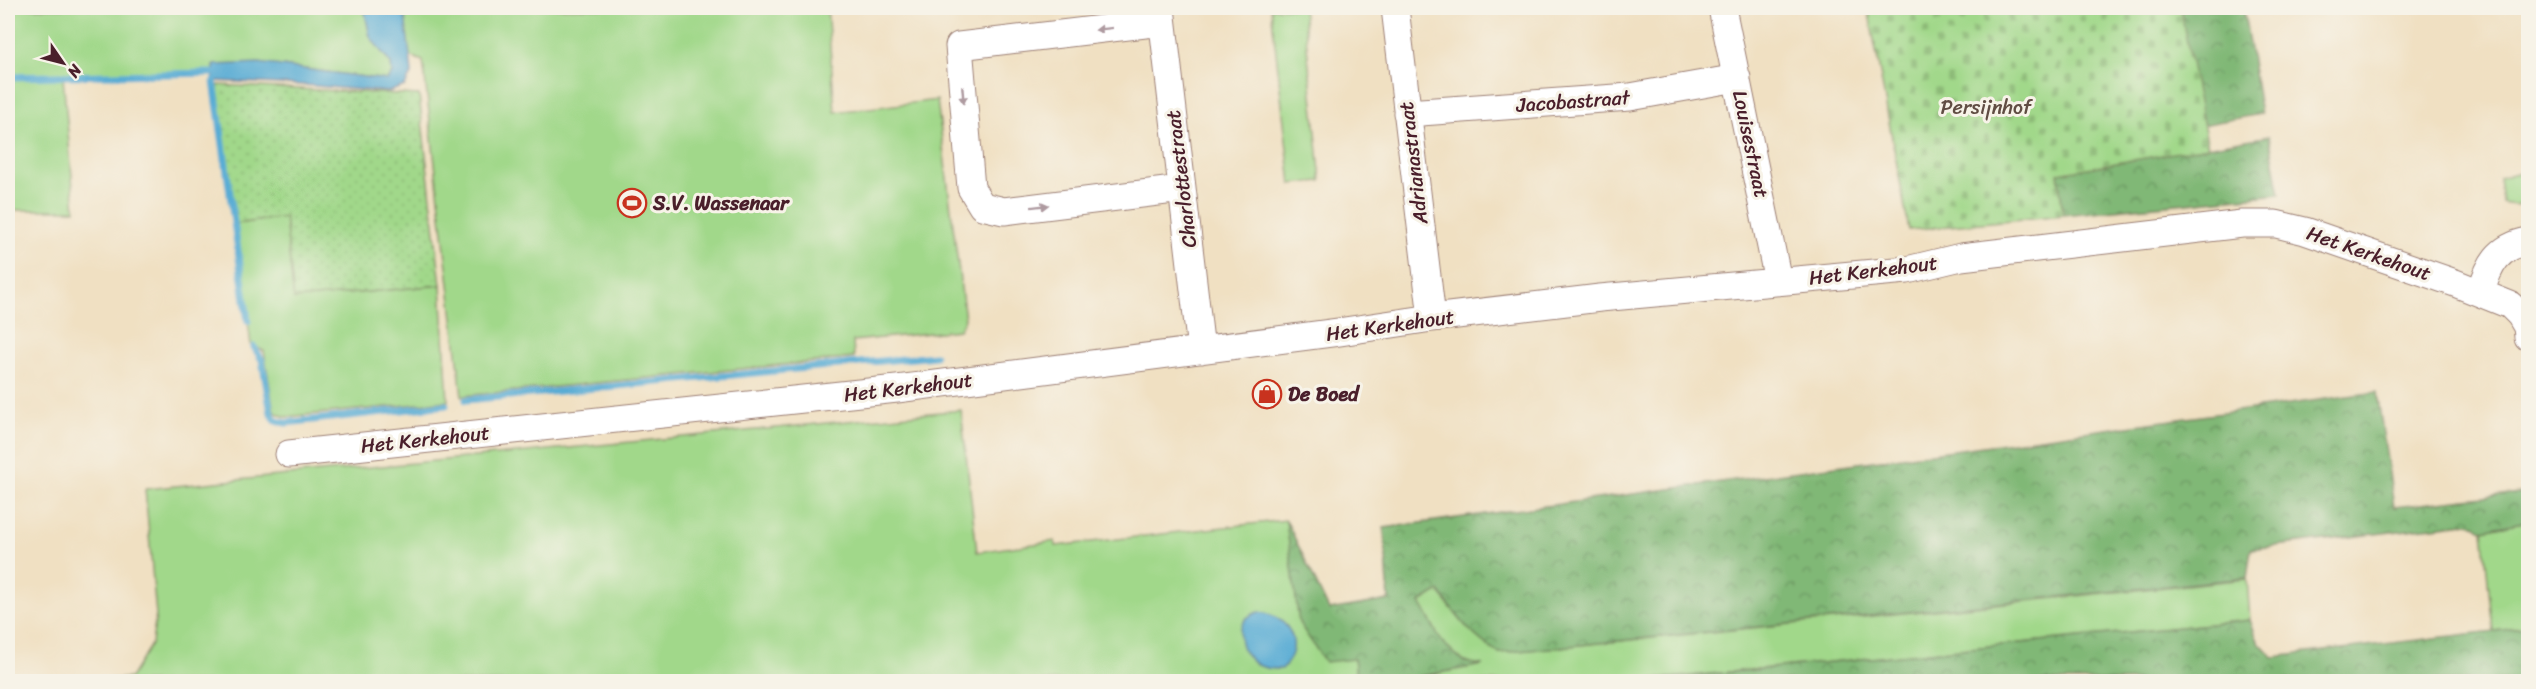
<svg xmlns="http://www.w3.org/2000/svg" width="2536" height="689" viewBox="0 0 2536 689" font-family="Sriracha,sans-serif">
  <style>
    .green { fill: #a1d88a; stroke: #767c5a; stroke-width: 1.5 }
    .forest { fill: url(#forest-crowns); stroke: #656c50; stroke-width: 1.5 }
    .cemetery { fill: url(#cemetery-stones); stroke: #767c5a; stroke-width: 1.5 }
    .garden { fill: url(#garden-dots); stroke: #767c5a; stroke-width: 1.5 }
    .water { fill: #58acd4; stroke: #516680; stroke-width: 1.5 }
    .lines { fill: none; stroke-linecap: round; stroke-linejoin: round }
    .stream { stroke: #58acd4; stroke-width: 7 }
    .street-casing { stroke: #9d8076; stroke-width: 29 }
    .street { stroke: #fff; stroke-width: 27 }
    .oneway { fill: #ae9aa0 }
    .labels { text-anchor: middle; stroke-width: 6; stroke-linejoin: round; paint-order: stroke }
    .street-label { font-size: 20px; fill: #4a1f2b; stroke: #f7f3e8 }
    .park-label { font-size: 20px; fill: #604d43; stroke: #f7f3e8 }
    .poi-label { font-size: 20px; font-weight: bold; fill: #4a1f2b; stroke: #f7f3e8; text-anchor: start }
  </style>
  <defs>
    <pattern id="forest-crowns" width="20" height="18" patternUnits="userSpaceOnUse" patternTransform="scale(1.5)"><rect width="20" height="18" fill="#80b876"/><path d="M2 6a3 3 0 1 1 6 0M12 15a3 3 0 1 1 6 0" fill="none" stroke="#6b9561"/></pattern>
    <pattern id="cemetery-stones" width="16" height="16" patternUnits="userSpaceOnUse" patternTransform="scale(1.5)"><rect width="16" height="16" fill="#a1d88a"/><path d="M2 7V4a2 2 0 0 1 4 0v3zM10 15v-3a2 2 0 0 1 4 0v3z" fill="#8cb977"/></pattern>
    <pattern id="garden-dots" width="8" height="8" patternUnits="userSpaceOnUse" patternTransform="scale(1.5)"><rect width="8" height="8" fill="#a1d88a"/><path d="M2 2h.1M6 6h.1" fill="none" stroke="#8cb977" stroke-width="1.8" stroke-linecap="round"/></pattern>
  </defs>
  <rect width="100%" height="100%" fill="#f7f3e8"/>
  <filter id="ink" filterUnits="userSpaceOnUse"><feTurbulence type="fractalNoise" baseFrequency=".0167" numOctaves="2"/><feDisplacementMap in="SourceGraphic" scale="12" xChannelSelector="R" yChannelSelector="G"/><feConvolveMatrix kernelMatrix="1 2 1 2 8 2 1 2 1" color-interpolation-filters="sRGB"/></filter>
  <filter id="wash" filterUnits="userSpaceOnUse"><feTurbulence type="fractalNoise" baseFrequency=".008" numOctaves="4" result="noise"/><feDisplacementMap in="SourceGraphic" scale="24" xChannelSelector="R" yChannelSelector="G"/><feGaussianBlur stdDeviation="1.35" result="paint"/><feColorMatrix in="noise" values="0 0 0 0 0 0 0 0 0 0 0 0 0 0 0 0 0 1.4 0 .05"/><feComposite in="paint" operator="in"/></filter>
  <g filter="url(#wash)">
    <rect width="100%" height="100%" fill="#f0e0c2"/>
    <path class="green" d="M8 8H364L370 36 391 64 392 73 387 80 283 66V73L63 77 75 210H8Z
      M384 8H827L835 112 937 100 965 319 959 330 853 341 854 358 462 396 423 61 389 48Z
      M1271 8H1303L1321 181 1291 184Z
      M2528 170V203L2515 205 2502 203 2499 178Z
      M285 217 294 299 441 285 448 401 285 417 274 412 264 351 251 345 235 224Z
      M961 410 977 552 1055 541 1056 546 1286 520 1300 623 1354 659 1357 681 73 682 130 678 152 643 156 615 145 489Z
      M2528 521V627L2493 631 2483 530Z
      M2247 579 2250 620 1640 681 1394 682 1480 665 1464 662 1442 642 1420 602 1439 591C1458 619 1471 634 1499 653Z"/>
    <path class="forest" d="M2180 8H2243L2261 114 2202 125Z
      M2269 136 2280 194 2063 215 2058 173Z
      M2377 392 2394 507 2528 492V521L2483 530 2475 524 2466 523 2251 549 2247 578 1499 653C1470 636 1458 617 1439 591L1420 603 1442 642 1464 662 1483 665 1394 681H1357L1354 659 1325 662 1299 623 1286 520 1329 610 1389 600 1384 528Z
      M2250 620 2258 641 2273 657 2528 627V681H1642Z"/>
    <path class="cemetery" d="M1868 8H2180L2208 147 2058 173 2063 215 1909 230Z"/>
    <path class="garden" d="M217 85 419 95 441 285 294 299 285 217 235 224Z"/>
    <path class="water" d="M364 8H404L412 72 405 86 388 92 304 85 214 81V65L259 63 387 80 392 73 391 64 370 37Z
      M1258 612C1289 615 1306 645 1282 669 1276 669 1268 669 1263 667 1244 662 1233 635 1245 620 1248 616 1254 614 1258 612Z"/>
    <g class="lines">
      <path class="stream" d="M8 77 214 73
        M214 81 248 321
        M254 347 262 360 271 413 276 421 286 423 446 405
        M466 400 935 356"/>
    </g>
  </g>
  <g filter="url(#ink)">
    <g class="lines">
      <g class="street-casing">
        <path id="street" d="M1161 8 1201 350
          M1395 8 1432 318
          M1722 8 1778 281
          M1162 22 959 46 971 188 982 206 1004 211 1182 189
          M1407 113 1630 97 1737 78
          M2481 292C2489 264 2498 247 2528 241
          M289 454 897 389 1339 332 1432 318 1600 298 1907 270 1961 257 2242 224H2276L2305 231 2455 283 2510 305 2520 315 2527 327 2528 337"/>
      </g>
      <use href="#street" class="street"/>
    </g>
    <defs><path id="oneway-solid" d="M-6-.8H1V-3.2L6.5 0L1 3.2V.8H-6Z" transform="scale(1.5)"/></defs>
    <g class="oneway">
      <use href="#oneway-solid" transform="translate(1104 29) rotate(173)"/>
      <use href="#oneway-solid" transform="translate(963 95) rotate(85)"/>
      <use href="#oneway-solid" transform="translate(1040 206) rotate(-7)"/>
    </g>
  </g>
  <defs>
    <g id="stadium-ring" transform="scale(1.5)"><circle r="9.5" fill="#f7f3e8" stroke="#c8321e" stroke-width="1.5"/><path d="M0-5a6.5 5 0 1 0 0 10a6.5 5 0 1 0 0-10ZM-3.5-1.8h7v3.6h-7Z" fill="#c8321e"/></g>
    <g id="shop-ring" transform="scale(1.5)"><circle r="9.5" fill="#f7f3e8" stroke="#c8321e" stroke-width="1.5"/><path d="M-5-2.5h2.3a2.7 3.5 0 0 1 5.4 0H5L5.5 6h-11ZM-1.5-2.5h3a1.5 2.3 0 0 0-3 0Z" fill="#c8321e"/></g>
  </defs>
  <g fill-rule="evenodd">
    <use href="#stadium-ring" x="632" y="203"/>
    <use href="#shop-ring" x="1267" y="394"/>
  </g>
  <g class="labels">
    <g class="street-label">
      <text transform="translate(1573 101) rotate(-4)" y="7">Jacobastraat</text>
      <text transform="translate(1751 144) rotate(78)" y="7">Louisestraat</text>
      <text transform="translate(1413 163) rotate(-97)" y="7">Adrianastraat</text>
      <text transform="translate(1181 179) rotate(-97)" y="7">Charlottestraat</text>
      <text transform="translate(2369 253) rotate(19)" y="7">Het Kerkehout</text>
      <text transform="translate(1873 270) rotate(-7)" y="7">Het Kerkehout</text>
      <text transform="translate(1390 325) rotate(-8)" y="7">Het Kerkehout</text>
      <text transform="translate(908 387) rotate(-7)" y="7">Het Kerkehout</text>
      <text transform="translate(425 439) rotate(-6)" y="7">Het Kerkehout</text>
    </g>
    <g class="park-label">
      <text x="1986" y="114">Persijnhof</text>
    </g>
    <g class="poi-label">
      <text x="653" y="210">S.V. Wassenaar</text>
      <text x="1288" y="401">De Boed</text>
    </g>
  </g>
  <rect width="2536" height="689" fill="none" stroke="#f7f3e8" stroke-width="30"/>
  <g transform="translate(63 63) rotate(125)" stroke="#f7f3e8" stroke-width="4.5" paint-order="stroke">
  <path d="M0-4.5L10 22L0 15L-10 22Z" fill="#4a1f2b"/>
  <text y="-9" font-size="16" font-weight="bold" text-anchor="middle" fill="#4a1f2b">N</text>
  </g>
</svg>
